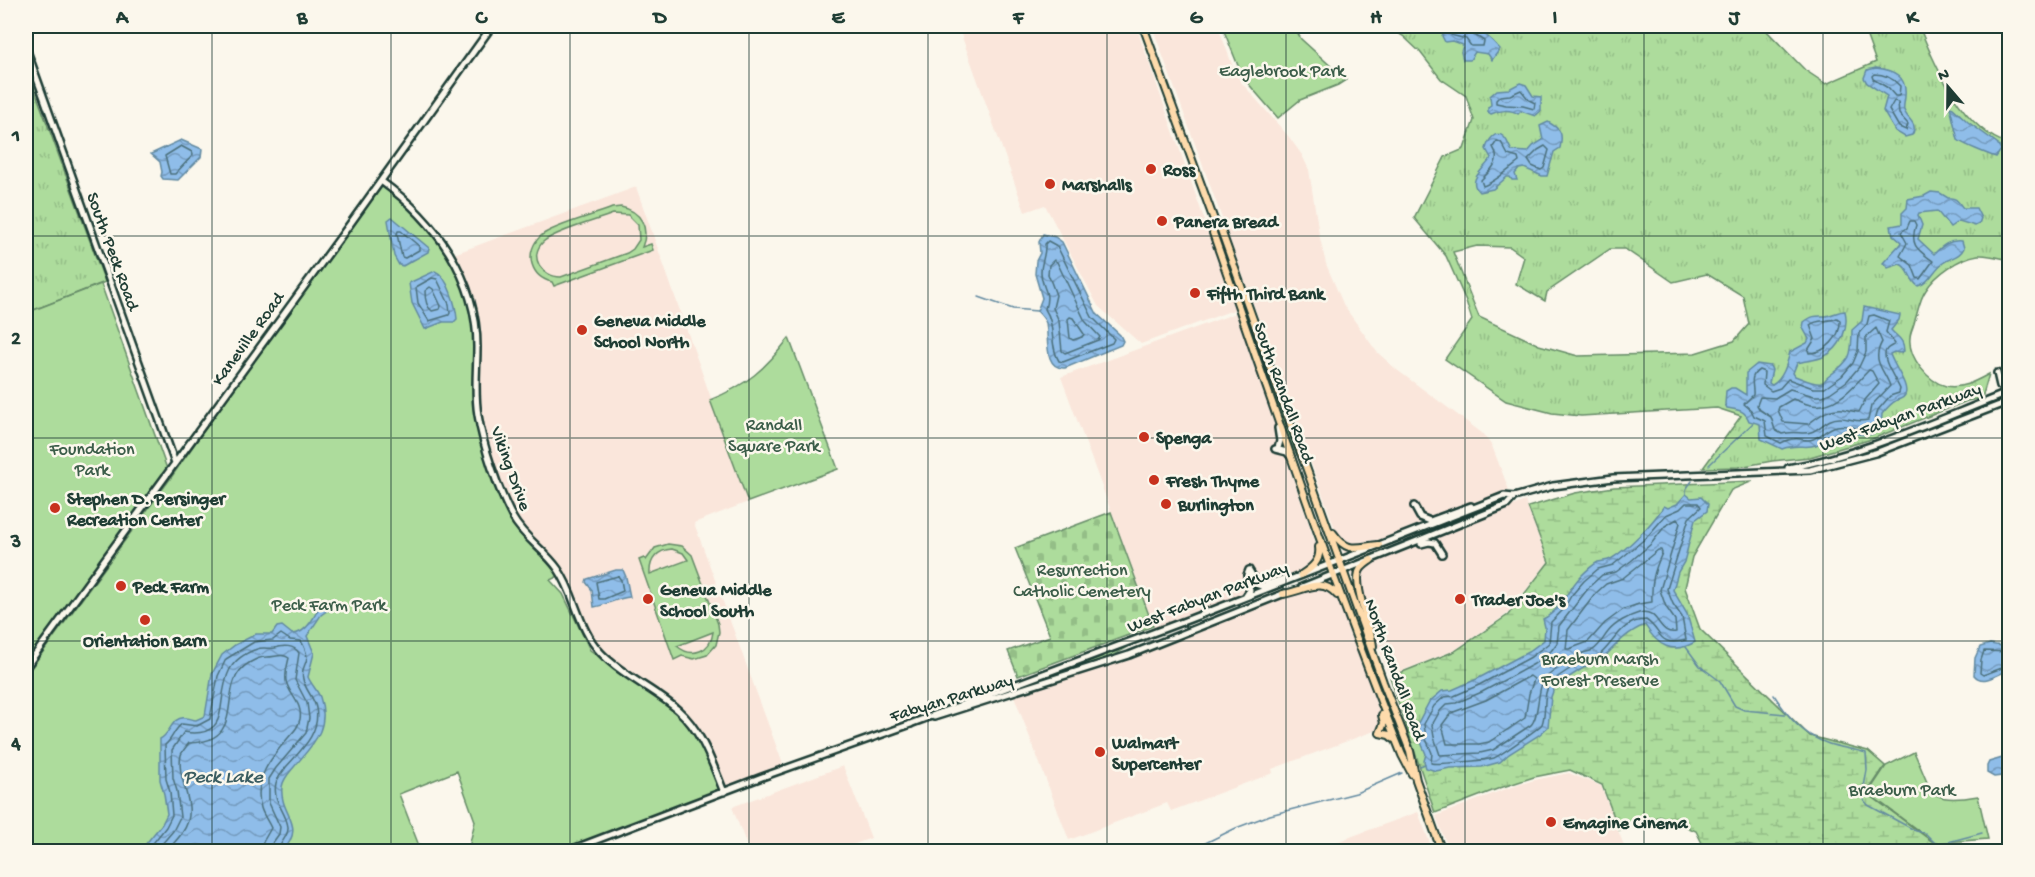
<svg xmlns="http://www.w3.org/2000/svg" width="2035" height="877" viewBox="0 0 2035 877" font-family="'Gochi Hand',sans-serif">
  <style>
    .built { fill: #fae6db }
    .grass { fill: url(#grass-tufts); stroke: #668c68; stroke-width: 1.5; fill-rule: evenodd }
    .wetland { fill: url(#wetland-marsh); stroke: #668c68; stroke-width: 1.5 }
    .cemetery { fill: url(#cemetery-stones); stroke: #668c68; stroke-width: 1.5 }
    .green { fill: #addc9c; stroke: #668c68; stroke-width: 1.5; fill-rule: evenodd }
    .water { fill: url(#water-waves); stroke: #628aa1; stroke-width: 1.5 }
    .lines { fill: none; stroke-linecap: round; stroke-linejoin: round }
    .shore { stroke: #4c707c; stroke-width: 1.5 }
    .stream { stroke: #628aa1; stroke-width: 1.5 }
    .secondary-casing { stroke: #1f3d34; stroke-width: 10 }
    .primary-casing { stroke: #1f3d34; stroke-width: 10 }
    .secondary { stroke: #fbf7ec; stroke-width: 5 }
    .primary { stroke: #fedbac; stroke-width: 6 }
    .grid { fill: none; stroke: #1f3d34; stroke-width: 1.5; stroke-opacity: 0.55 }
    .poi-dot { fill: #c8321e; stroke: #fbf7ec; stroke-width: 2 }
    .labels { text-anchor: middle; stroke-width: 5; stroke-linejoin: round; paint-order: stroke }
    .park-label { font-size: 18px; fill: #3b5d49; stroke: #fbf7ec }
    .poi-label { font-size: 18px; font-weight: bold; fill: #1f3d34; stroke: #fbf7ec; text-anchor: start }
    .street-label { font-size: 18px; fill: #1f3d34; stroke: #fbf7ec }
    .water-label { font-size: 20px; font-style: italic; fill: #3b5d61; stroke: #fbf7ec }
    .neatline { fill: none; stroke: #1f3d34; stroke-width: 2 }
    .grid-label { font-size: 20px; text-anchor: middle; font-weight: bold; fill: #1f3d34 }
  </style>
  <defs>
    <pattern id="grass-tufts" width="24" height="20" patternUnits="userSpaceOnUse" patternTransform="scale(1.5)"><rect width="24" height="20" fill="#addc9c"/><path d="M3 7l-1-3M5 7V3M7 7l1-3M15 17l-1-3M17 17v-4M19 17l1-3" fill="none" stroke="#94be87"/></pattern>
    <pattern id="wetland-marsh" width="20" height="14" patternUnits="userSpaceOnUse" patternTransform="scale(1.5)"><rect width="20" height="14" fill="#addc9c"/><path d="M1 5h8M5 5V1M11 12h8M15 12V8" fill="none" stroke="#94be87"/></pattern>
    <pattern id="cemetery-stones" width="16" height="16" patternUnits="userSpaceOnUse" patternTransform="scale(1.5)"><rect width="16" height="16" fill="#addc9c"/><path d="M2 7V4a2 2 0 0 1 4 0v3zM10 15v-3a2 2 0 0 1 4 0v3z" fill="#94be87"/></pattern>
    <pattern id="water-waves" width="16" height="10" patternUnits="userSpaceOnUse" patternTransform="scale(1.5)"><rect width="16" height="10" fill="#8fbde9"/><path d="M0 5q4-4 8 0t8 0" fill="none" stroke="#749bbe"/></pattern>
  </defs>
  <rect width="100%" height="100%" fill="#fbf7ec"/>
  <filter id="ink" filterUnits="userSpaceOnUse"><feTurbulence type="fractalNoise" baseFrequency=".0167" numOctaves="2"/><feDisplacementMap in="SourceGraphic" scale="12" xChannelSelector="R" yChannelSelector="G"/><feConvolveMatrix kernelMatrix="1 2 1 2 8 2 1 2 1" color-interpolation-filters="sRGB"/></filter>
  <g filter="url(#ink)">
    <path class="built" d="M958 26H1136L1236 309 1141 344 1098 306 1045 205 1025 212Z
      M1152 26H1218L1233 67 1241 82 1289 137 1302 155 1309 170 1319 234 1326 264 1344 306 1377 352 1397 370 1482 433 1492 446 1509 490 1344 553Z
      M636 187 748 502 694 523 784 767 725 789 696 727 614 662 597 646 584 626 563 572 517 520 493 462 483 433 463 274 454 254Z
      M1236 313 1322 562 1155 629 1061 377Z
      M1525 501 1548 562 1507 614 1455 650 1389 676 1351 571Z
      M1330 580 1385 727 1272 769 1273 773 1171 811 1167 803 1069 840 1014 696 1124 661Z
      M843 766 871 838 836 851H749L732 807Z
      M1569 773 1601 786 1626 851H1449L1436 816 1500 791 1534 780Z
      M1418 812 1433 851H1312Z"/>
    <path class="grass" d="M1386 26H1762L1805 70 1826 84 1876 62 1863 26H1919C1936 68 1962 129 2009 144V260C2000 258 1987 254 1978 255 1959 258 1936 274 1926 290 1920 298 1918 311 1915 320 1914 326 1910 332 1910 338 1908 357 1928 382 1946 386 1962 389 1976 381 1989 374L1982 398 1967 401 1872 439 1810 457 1772 461 1739 467 1703 468 1741 416 1717 408 1581 416 1552 413 1506 401 1445 359 1472 320 1466 301 1446 256 1414 218 1445 157 1464 149 1474 120 1466 96 1441 79 1420 52 1403 36ZM1477 246 1510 247 1524 257 1516 284 1545 301 1547 292 1610 249H1625L1673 282 1707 274 1743 296 1749 324 1734 341 1695 353 1578 356 1539 345 1479 317 1453 252Z
      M26 66 105 282 26 313Z
      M1267 372 1279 397 1308 477 1288 437Z
      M1128 645V647L1096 665 954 708Z"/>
    <path class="wetland" d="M1753 481 1731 490 1692 557 1685 588 1700 629 1810 736 1868 751 1885 766 1867 793 1934 843 1927 852H1776L1738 843 1704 847 1696 831 1661 816 1619 830 1602 785 1570 770 1534 777 1500 788 1435 813 1390 677 1455 651 1508 615 1549 562 1528 507 1575 493 1614 487Z"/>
    <path class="cemetery" d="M1111 512 1153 626 1018 676 1008 651 1050 636 1015 548Z"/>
    <path class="green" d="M1222 26H1294L1301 39 1346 80 1338 85 1300 100 1278 118 1246 81 1239 68Z
      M381 181 404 197 451 255 474 315 481 434 513 518 561 575 550 580 563 594 590 650 687 719 724 792 563 851H473L470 843 475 821 457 771 399 794 421 851 26 852V675L170 479 337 241Z
      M621 207C641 211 650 228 642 247L651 244 653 250 554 286 552 282C543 280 535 274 532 264 529 254 533 242 542 235 555 225 595 215 612 208ZM613 214 628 215 638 225 639 240 633 249 627 253 561 277C542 277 528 257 543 242 553 232 598 220 613 214Z
      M101 284 167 469 26 663V313Z
      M789 338 838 469 748 502 710 400C747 385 765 369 789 338Z
      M668 544 682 546 692 555 718 624 719 632 716 645 707 655 694 659 682 656 674 660 639 560 644 558 646 560 655 548ZM672 549 683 553 688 560 650 574C649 559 658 550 672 549ZM713 632C711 651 692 659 677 646Z
      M1914 752C1933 792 1926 805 1978 796L1988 839 1935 843 1868 793 1886 766Z"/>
    <path class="water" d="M1440 26C1467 25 1482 27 1500 49L1492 60 1488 54 1475 52 1470 60H1463L1461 52 1463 45 1452 41 1445 42 1442 36 1444 31Z
      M1876 68C1894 70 1907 76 1905 96 1905 100 1903 106 1904 110 1907 120 1919 123 1912 135L1905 137 1895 131 1883 111 1887 96 1867 83 1864 78 1867 70Z
      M1520 83 1526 85 1533 96 1541 97V111L1535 116 1521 111 1518 114C1511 109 1499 110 1491 114L1488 112V107L1491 105 1490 96 1497 90 1509 89Z
      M1950 107 1953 108 1968 122 1997 143 2001 150 1996 157C1990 155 1962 144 1958 140Z
      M1548 122C1562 130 1563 134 1560 148L1554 152 1547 176H1542L1524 168 1519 169 1515 174 1517 180H1512L1510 177H1507L1493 189 1479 192C1466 179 1485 169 1491 158L1486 149C1488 141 1495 129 1504 137 1508 141 1509 147 1512 151L1528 152 1533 146 1543 140 1540 126Z
      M181 140 202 149 201 157 178 180 163 179 161 176 162 172 160 162 151 154Z
      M1931 192 1940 193 1948 198C1957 197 1958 202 1963 208H1976L1981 218 1979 224 1975 226 1959 221 1950 227 1937 211 1919 213 1918 215 1922 225 1918 239 1934 254C1942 246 1950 239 1962 241L1964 248C1960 257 1951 257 1943 263 1933 270 1930 283 1918 286 1909 280 1910 268 1900 264L1888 268 1883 263 1900 244 1901 242 1893 235 1891 226 1902 224V213L1907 208 1908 199 1924 196Z
      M392 217 429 248 428 252 403 266 399 265 394 256 388 220Z
      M1043 234 1055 237 1062 242 1097 314 1120 335 1123 341 1121 345 1065 368C1043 370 1049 337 1046 323 1044 318 1041 315 1037 311L1042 298 1035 274 1036 261 1040 253 1039 242Z
      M435 271C448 276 456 306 457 319L454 322H443L425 329 412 303 409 283Z
      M1864 307 1900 315 1899 320 1891 330C1898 338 1904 339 1904 351L1900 353 1894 352 1890 354C1893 365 1910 386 1905 395 1902 400 1901 398 1897 400 1891 403 1886 409 1882 414 1881 448 1855 430 1837 432 1829 435 1824 442 1816 445 1805 449 1797 443 1782 449L1761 439 1760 424 1749 421C1745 410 1739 410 1727 408L1725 404 1726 391 1731 388H1735L1746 395V373L1757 364 1770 366 1772 370 1769 383 1772 385C1783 379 1787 364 1790 352L1807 343 1809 339 1803 328 1804 322C1813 315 1816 316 1826 316 1833 315 1838 311 1845 311 1849 328 1841 348 1825 356 1816 361 1806 360 1797 363L1793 373 1795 376C1801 378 1815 385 1822 383 1825 381 1826 378 1829 376 1851 360 1852 357 1852 330L1862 321Z
      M1686 494 1691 498 1701 497 1708 504 1707 511 1695 520 1684 562 1678 572 1673 590 1687 614 1695 642C1673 655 1657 646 1645 625 1624 633 1613 649 1597 664L1588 665 1555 686 1551 697 1548 727 1539 735 1509 754 1500 762 1482 767 1450 768 1436 771 1426 768 1424 761 1426 754 1420 740 1418 723 1429 702 1442 691 1452 690 1477 679 1528 652 1544 640 1545 627 1543 619C1560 611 1567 591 1580 577 1585 572 1592 565 1598 562 1602 561 1607 561 1611 559 1630 547 1652 524 1664 506L1668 508 1677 504Z
      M616 570H623L626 577 630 597C617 598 607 605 594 607L592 590 586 582 587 579Z
      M328 599 332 604V607L321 615 307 636 314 653 308 677C311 684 317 690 320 697 331 729 312 745 294 767 289 773 283 779 282 787 279 815 308 824 282 852L140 851 162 824 167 814 164 794 160 780V739C170 735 172 715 186 718 189 718 193 720 196 720L205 716 212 674 222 655 235 645 256 634H272L277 627 282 626 292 634C308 634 317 612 322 600Z
      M1990 644 2009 647V670C1998 674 1983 686 1974 675L1975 658 1980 647Z
      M2009 756V775L1994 777 1987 773V766L1989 762Z"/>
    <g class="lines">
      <path class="shore" d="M1448 26 1451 35 1466 39 1471 46H1483L1484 41 1470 32 1468 26
        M1874 74C1885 74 1893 78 1900 86L1899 96H1895L1888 88 1873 79 1872 76Z
        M1521 90 1529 100 1535 103 1534 109 1523 106 1506 105 1496 103V100L1500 96 1510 95Z
        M1894 101 1898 102 1899 114 1908 124 1906 130 1899 127 1889 110Z
        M1497 141 1501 142 1508 155 1518 158 1519 162C1511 168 1492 184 1483 186L1481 180C1491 170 1502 161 1493 147Z
        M181 146 192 152 193 155 175 174H170L165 156Z
        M1545 146 1549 150 1544 168 1541 170 1532 166 1528 160 1538 150Z
        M1910 221H1914L1916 225C1909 246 1918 250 1933 261L1920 279 1917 278 1912 265 1900 256 1907 243 1901 232 1907 228Z
        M398 231H401L419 246V250L405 258 402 257 397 234Z
        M1048 241 1057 246 1092 317 1114 339 1112 343 1063 362 1059 361C1049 345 1056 325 1045 309 1051 289 1041 289 1041 272 1041 262 1046 255 1045 244Z
        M1054 260 1057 262 1085 321 1100 337 1098 340 1065 353 1062 351 1059 321 1053 308 1056 295 1048 274 1049 265Z
        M432 278 437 279 449 304 450 313 449 315 429 321 418 303 416 287Z
        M430 287 433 289 441 306 440 309 432 311C426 307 425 298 425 291Z
        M1874 315 1889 321 1886 332 1895 344C1892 346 1889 347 1887 349 1879 357 1897 381 1900 389L1899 393 1890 396 1878 410 1874 425C1859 434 1851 423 1837 426 1827 428 1822 436 1813 439 1807 442 1801 438 1794 439 1790 439 1785 441 1781 443L1767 436 1765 421 1754 416 1751 410 1744 404 1753 395C1754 385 1748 377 1759 370L1764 372 1763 385 1771 391 1780 388 1788 379 1813 388H1825L1842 376 1853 363 1858 351 1859 333 1867 324 1869 316Z
        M1070 317 1073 318 1084 334 1082 337 1073 340 1070 338 1068 319Z
        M1837 318 1840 320C1841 337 1826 353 1809 353L1808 350 1815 339 1810 325C1818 318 1828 323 1837 318Z
        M1876 328 1882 342C1871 361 1884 369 1890 386L1871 406 1868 420C1857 423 1850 418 1840 418 1826 418 1821 429 1811 432 1803 435 1794 430 1782 434L1775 430 1771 417 1760 410 1757 405 1760 397 1775 398 1790 389 1814 396H1823L1830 393 1847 381 1859 367 1866 352V337Z
        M1869 370 1872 371 1879 384 1865 400 1859 412C1854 412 1849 410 1844 409 1830 407 1819 416 1808 424L1783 422 1778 410 1779 407 1793 399C1799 401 1805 404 1811 405 1837 409 1853 386 1869 370Z
        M1686 503H1698L1701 507 1689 518 1667 589 1673 604 1682 617 1686 640C1656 647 1663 631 1646 620 1620 620 1614 645 1597 657 1593 659 1588 658 1584 660 1580 662 1551 681 1550 683 1542 695 1547 711 1542 724 1541 727 1499 756 1494 758 1486 760 1437 765 1431 763L1432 753 1426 739 1424 724 1434 706 1444 697 1454 696 1479 685 1531 657 1549 643 1551 622 1563 610 1571 596 1584 581 1598 569 1613 565 1646 538 1666 515 1680 509Z
        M1677 519 1680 523 1660 590 1666 607 1675 620 1676 632C1658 636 1659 607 1639 613 1629 616 1615 623 1608 632 1603 638 1600 646 1593 650 1589 652 1584 652 1580 654 1574 657 1545 676 1543 681 1537 693 1539 717 1531 725L1493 750 1480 753 1440 755 1434 737 1432 725 1440 711 1447 704 1456 703 1482 692 1534 664 1551 651 1557 643 1559 626 1590 586 1602 575 1616 572 1631 561 1651 544 1665 526Z
        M1658 550H1661L1662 553C1654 571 1651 582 1652 602L1639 604 1624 609 1605 623 1588 642 1569 649H1566L1568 630 1596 593 1606 584 1623 578Z
        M618 576 621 580 623 591 604 599H599L596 582Z
        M2010 652 1984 651 1981 660 1980 673 1983 675 2010 665
        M1530 676 1534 679 1529 694 1525 718 1489 742 1479 744H1447L1442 725 1451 713 1486 700Z
        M146 852 166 827 172 815 170 792 166 779 165 745C173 739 174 729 182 724L197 726 210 719 218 676 226 659 254 642 273 640 281 634 290 640 301 641C315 665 299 662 303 679 305 690 314 697 316 708 321 733 301 750 286 767 283 772 278 777 276 783 272 802 286 811 288 827 289 837 279 842 278 852
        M155 852 173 831 180 817 177 791 173 778 172 750 184 732C195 734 206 734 214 726 219 721 220 714 221 708 225 680 225 660 257 649 262 647 269 649 275 648 283 645 294 645 299 653L295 680 307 703 309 718 306 733 276 768 269 779V803L280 827 279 834 271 845V852
        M166 852C175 841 184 834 188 821 194 799 176 777 181 755 182 751 187 746 189 743 251 742 213 684 249 663 256 659 260 657 267 657 276 657 282 653 289 658 287 666 285 673 286 681 289 695 303 703 300 719 298 728 294 731 288 738 271 758 253 779 261 808 263 815 268 821 271 828L263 842 262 852"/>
      <path class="stream" d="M979 297 1013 309 1037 311
        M1709 465 1753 423
        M1686 494V489L1692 481
        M1686 647 1700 666 1720 681 1735 706 1744 710 1785 714
        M1774 695C1789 718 1802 735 1829 744 1841 748 1854 749 1866 753L1867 770 1862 798 1868 805 1916 831 1925 833 1937 845 1982 833
        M1420 766 1425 764
        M1187 852 1236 828 1270 815 1356 793 1402 773"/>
      <g class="secondary-casing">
        <path id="secondary" d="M26 48 175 463
          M381 181C435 220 477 278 477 347 477 370 474 392 478 415 483 446 498 490 513 518 524 538 545 550 558 569 576 595 578 629 601 653 623 676 654 689 678 710 702 731 712 763 724 792
          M1997 373 2000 386 2010 389
          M1278 428 1280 441 1278 448 1275 449 1287 452 1291 457
          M1788 468C1865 454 1937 420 2010 392
          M1414 506 1420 517 1430 521 1471 506
          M1421 544 1429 542 1435 543 1442 554
          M1249 570 1258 585 1261 586 1285 578
          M1302 587 1507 505 1514 497
          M1246 596 1250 590 1247 575 1249 570
          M26 667 350 224 492 26
          M934 717 1129 655 1285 593
          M910 724 1190 619 1504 496 1514 497 1553 486 1613 478 1810 470 1875 453 2010 401
          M565 852 762 777 911 724"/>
      </g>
      <g class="primary-casing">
        <path id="primary" d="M1143 26 1214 220 1221 230 1383 682 1410 751 1416 780 1442 852
          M1214 220 1213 233C1274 408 1333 583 1402 755L1412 774
          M1333 533C1348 554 1356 547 1379 545
          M1371 560C1367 563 1362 566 1360 570 1352 583 1371 628 1373 646
          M1301 575C1312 568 1321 561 1319 547
          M1283 594C1303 591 1322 576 1337 595
          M1382 715 1384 723 1380 733 1389 735 1394 739"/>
      </g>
      <use href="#secondary" class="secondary"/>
      <use href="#primary" class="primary"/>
    </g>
  </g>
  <path class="grid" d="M212 26V852M391 26V852M570 26V852M749 26V852M928 26V852M1107 26V852M1286 26V852M1465 26V852M1644 26V852M1823 26V852M26 236H2010M26 438H2010M26 641H2010"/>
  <g class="poi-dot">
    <circle cx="1151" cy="169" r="6"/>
    <circle cx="1050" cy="184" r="6"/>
    <circle cx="1162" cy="221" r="6"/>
    <circle cx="1195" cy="293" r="6"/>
    <circle cx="582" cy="330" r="6"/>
    <circle cx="1144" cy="437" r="6"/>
    <circle cx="1154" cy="480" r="6"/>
    <circle cx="1166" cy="504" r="6"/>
    <circle cx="55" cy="508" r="6"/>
    <circle cx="121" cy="586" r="6"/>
    <circle cx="648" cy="599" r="6"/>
    <circle cx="1460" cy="599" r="6"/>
    <circle cx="145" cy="620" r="6"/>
    <circle cx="1100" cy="752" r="6"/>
    <circle cx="1551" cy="822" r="6"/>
  </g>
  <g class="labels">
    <g class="park-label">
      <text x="1282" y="76">Eaglebrook Park</text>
      <text x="774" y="430">Randall<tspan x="774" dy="21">Square Park</tspan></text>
      <text x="92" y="454">Foundation<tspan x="92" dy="21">Park</tspan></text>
      <text x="1082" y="575">Resurrection<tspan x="1082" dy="21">Catholic Cemetery</tspan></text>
      <text x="329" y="610">Peck Farm Park</text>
      <text x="1600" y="664">Braeburn Marsh<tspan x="1600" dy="21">Forest Preserve</tspan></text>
      <text x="1902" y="795">Braeburn Park</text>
    </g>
    <g class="poi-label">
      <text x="1163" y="175">Ross</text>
      <text x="1062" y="190">Marshalls</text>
      <text x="1174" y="227">Panera Bread</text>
      <text x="1207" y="299">Fifth Third Bank</text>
      <text x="594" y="326">Geneva Middle<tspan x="594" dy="21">School North</tspan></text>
      <text x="1156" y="443">Spenga</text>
      <text x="1166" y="486">Fresh Thyme</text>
      <text x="67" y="504">Stephen D. Persinger<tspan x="67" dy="21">Recreation Center</tspan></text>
      <text x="1178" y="510">Burlington</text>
      <text x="133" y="592">Peck Farm</text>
      <text x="660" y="595">Geneva Middle<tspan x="660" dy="21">School South</tspan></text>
      <text x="1472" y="605">Trader Joe's</text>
      <text x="145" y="646" text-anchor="middle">Orientation Barn</text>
      <text x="1112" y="748">Walmart<tspan x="1112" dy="21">Supercenter</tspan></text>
      <text x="1563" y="828">Emagine Cinema</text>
    </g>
    <g class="street-label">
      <text transform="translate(114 251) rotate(70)" y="6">South Peck Road</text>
      <text transform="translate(247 338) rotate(-54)" y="6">Kaneville Road</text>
      <text transform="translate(1285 392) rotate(70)" y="6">South Randall Road</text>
      <text transform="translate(1900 416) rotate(-20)" y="6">West Fabyan Parkway</text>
      <text transform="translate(512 468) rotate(70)" y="6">Viking Drive</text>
      <text transform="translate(1207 596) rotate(-21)" y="6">West Fabyan Parkway</text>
      <text transform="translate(1396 669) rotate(70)" y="6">North Randall Road</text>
      <text transform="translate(951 697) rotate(-17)" y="6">Fabyan Parkway</text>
    </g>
    <g class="water-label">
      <text x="223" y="782">Peck Lake</text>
    </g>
  </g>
  <rect width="2035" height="877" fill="none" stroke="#fbf7ec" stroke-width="66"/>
  <g transform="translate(1948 87) rotate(340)" stroke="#fbf7ec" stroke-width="4.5" paint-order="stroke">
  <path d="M0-4.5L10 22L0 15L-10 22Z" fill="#1f3d34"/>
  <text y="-9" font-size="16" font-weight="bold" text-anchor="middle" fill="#1f3d34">N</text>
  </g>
  <rect x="33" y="33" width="1969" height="811" class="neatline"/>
  <g class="grid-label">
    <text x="122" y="23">A</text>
    <text x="302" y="23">B</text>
    <text x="481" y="23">C</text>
    <text x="660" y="23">D</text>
    <text x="838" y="23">E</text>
    <text x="1018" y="23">F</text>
    <text x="1196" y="23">G</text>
    <text x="1376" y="23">H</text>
    <text x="1555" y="23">I</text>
    <text x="1734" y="23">J</text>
    <text x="1912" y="23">K</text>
    <text x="16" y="141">1</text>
    <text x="16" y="344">2</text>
    <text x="16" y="547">3</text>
    <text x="16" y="749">4</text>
  </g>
</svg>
